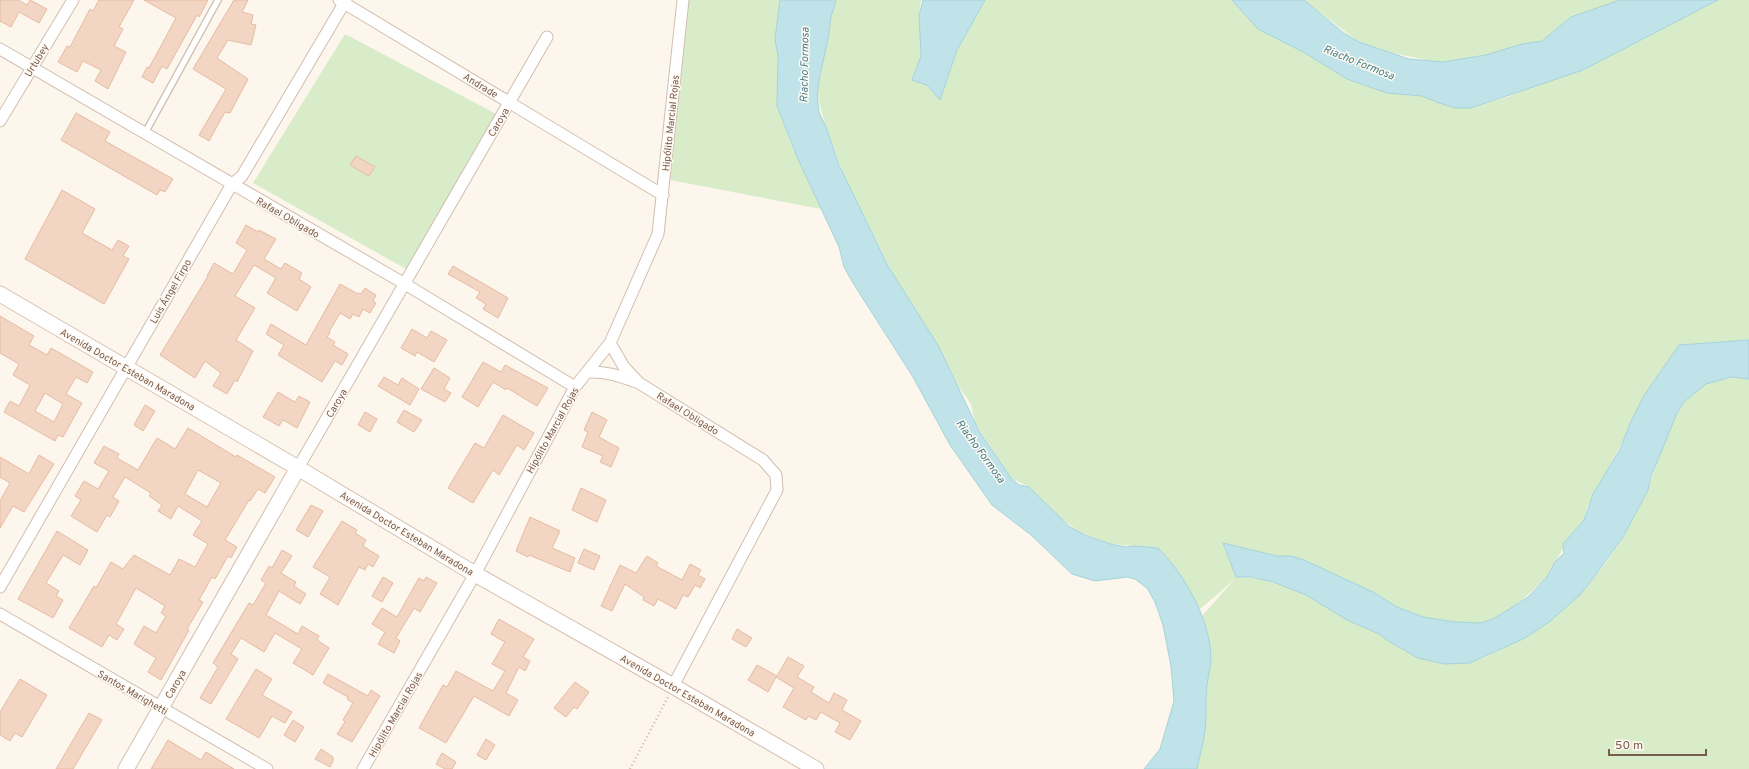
<svg xmlns="http://www.w3.org/2000/svg" width="1749" height="769" viewBox="0 0 1749 769" font-family="Overpass,sans-serif">
  <style>
    .green { fill: #d8ecc9 }
    .water { fill: #bfe3e8; stroke: #a5d3da }
    .building { fill: #f3d5c3; stroke: #e6bba3; fill-rule: evenodd }
    .lines { fill: none; stroke-linecap: round; stroke-linejoin: round }
    .lane-casing { stroke: #d1beb0; stroke-width: 8 }
    .street-casing { stroke: #d1beb0; stroke-width: 13 }
    .secondary-casing { stroke: #d6c0b0; stroke-width: 17 }
    .path { stroke: #d9b8a5; stroke-width: 2.5; stroke-dasharray: 1 3; stroke-linecap: butt }
    .lane { stroke: #fff; stroke-width: 5.5 }
    .street { stroke: #fff; stroke-width: 11 }
    .secondary { stroke: #fff; stroke-width: 15 }
    .labels { text-anchor: middle; stroke-width: 3; stroke-linejoin: round; paint-order: stroke }
    .street-label { font-size: 10px; fill: #7a5c4d; stroke: #fffaf3 }
    .water-label { font-size: 11px; font-style: italic; fill: #437c86; stroke: #fffaf3 }
  </style>
  <rect width="100%" height="100%" fill="#fdf6ec"/>
  <path class="green" d="M683 0H780L775 39 778 56 777 106 792 147 821 209 665 179Z
    M834 0H921L919 15 921 56 912 80 927 85 940 100 957 50 985 0H1233L1273 36 1305 53 1347 79 1387 93 1422 96 1439 103 1455 108H1471L1504 98 1538 85 1583 70 1718 0H1749V340L1679 345 1645 394 1632 419 1626 435 1587 507 1584 520 1569 538 1547 577 1519 603 1493 619 1480 623 1455 622 1423 617 1397 607 1385 599 1304 560 1277 556 1223 544 1236 577C1280 577 1318 602 1355 623 1363 627 1373 630 1380 634 1409 653 1431 668 1468 663 1483 660 1501 649 1514 641 1526 635 1539 629 1550 621 1579 598 1604 569 1623 537 1630 525 1635 512 1641 500 1643 497 1647 493 1648 489 1659 458 1674 398 1706 384 1711 382 1717 381 1722 380 1731 377 1740 376 1749 379V769H1197L1205 731 1207 685 1211 660 1202 616 1234 580 1200 609 1170 561 1158 548 1110 544 1078 531 1058 516 1029 487 1011 478 975 423 971 404 959 387 939 347 893 274 844 176 826 127 817 95Z
    M1304 0H1620L1542 41 1486 55 1443 62 1426 60 1393 53 1359 42Z
    M345 34 500 116 406 269 253 183Z"/>
  <path class="water" d="M780 0H836L831 17 828 39 820 75 817 95 819 112 826 127 839 165 888 266 939 347 979 431 1011 478 1019 485 1029 487 1070 527 1085 535 1110 544 1126 547 1134 546 1158 548C1185 575 1210 619 1211 658 1211 667 1208 676 1207 685 1205 700 1207 715 1205 730 1204 743 1199 756 1197 769H1144L1160 749 1174 701 1171 666 1163 625 1155 602 1147 588 1135 579 1127 577 1095 581 1072 574 1031 535 992 505 950 445 913 377 853 283 844 267 839 247 797 157 777 106 778 56 775 39Z
    M923 0H985L957 50 940 100 927 85 912 80 921 56 919 15Z
    M1232 0H1304L1344 33 1359 42 1409 59 1443 62 1486 55 1522 44 1542 41 1571 17 1620 0H1718L1583 70 1471 108H1455L1439 103 1422 96 1387 93 1347 79 1305 53 1258 29Z
    M1749 340V379L1731 377 1706 384 1685 401 1677 413 1662 450 1651 476 1648 490 1623 537 1595 576 1580 595 1549 622 1525 638 1470 663 1444 664 1418 658 1390 642 1379 634 1347 620 1306 595 1273 582 1251 577H1236L1223 543 1277 556H1291L1304 560 1373 592 1397 607 1423 617 1455 622 1480 623 1493 619 1519 603 1529 596 1547 577 1555 562 1564 553 1563 544 1584 520 1593 494 1620 449 1632 419 1645 394 1679 345Z"/>
  <path class="building" d="M0 0H18L27 5 30 0 47 9 39 23 19 12 11 27 0 21Z
    M99 0H134L119 27 123 29 114 46 126 52 108 89 95 81 101 70 83 61 77 72 58 62 67 46 70 47 90 9 93 11Z
    M144 0H208L199 17 197 15 167 69 162 66 153 83 142 77 147 67 149 68 176 18Z
    M234 0H248L242 12 253 15 251 24 256 25 251 45 228 40 217 58 248 79 230 113 225 112 209 141 199 135 226 89 193 69Z
    M76 113 110 132 105 141 173 179 165 192 160 190 157 195 61 140Z
    M356 156 375 167 369 176 350 165Z
    M62 190 95 209 82 233 112 250 118 240 129 246 123 256 129 259 104 304 25 259Z
    M246 225 258 232 259 230 276 239 264 259 281 269 285 263 302 273 299 279 311 287 297 311 267 293 276 278 254 265 235 296 255 308 236 340 253 351 237 382 235 380 227 394 213 386 221 373 205 361 195 378 160 355 208 276H207L214 263 233 274 247 250 236 243Z
    M453 266 508 298 498 318 483 309 486 304 476 298 480 292 448 274Z
    M340 284 358 294 359 293 361 294 365 288 376 295 373 301 376 303 370 313 363 309 359 317 353 314 350 319 340 313 329 332 330 333 327 337 335 342 333 345 348 354 342 365 335 361 322 382 278 355 284 345 266 334 271 324 306 345Z
    M0 316 34 336 29 345 47 355 51 348 93 372 87 383 76 377 66 394 82 403 63 437 58 435 55 441 4 412 10 401 19 406 30 385 13 375 19 364 0 353ZM45 393 63 404 54 422 35 411Z
    M412 329 427 338 431 331 447 340 434 362 417 352 415 356 401 348Z
    M483 362 501 372 505 365 548 388 537 406 507 388 506 390 493 382 478 407 462 397Z
    M434 368 450 378 444 389 451 393 445 402 421 389Z
    M384 377 398 385 402 378 419 389 410 405 378 386Z
    M278 392 295 402 299 396 310 402 297 428 283 420 279 426 263 417Z
    M145 405 155 411 143 431 134 425Z
    M404 410 422 420 414 432 397 422Z
    M365 412 377 419 370 432 358 425Z
    M592 412 607 420 599 437 619 448 611 467 600 462 603 456 582 447 588 432 584 430Z
    M503 415 534 433 524 450 517 445 499 475 493 470 473 503 448 488 475 443 484 448Z
    M188 428 236 457 237 455 275 477 265 493 258 489 250 501 249 500 225 540 237 547 231 558 228 556 215 579 212 577 199 600 203 602 187 629 189 630 161 680 148 672 156 658 134 644 144 626 156 633 166 616 161 613 165 606 136 588 116 624 124 629 117 640 109 635 102 647 69 628 94 586 96 588 111 562 123 569 134 555 170 575 179 559 195 567 208 544 193 535 202 521 178 506 171 519 158 511 162 505 149 496 151 493 125 477 113 497 119 501 110 517 107 515 97 532 71 516 81 500 75 496 84 481 98 489 109 471 94 463 104 446 119 454 117 458 138 470 157 438 175 449ZM198 470 221 483 207 507 185 494Z
    M39 455 54 464 24 512 13 506 0 528V501L10 483 0 477V457L29 474Z
    M581 488 606 500 597 522 572 510Z
    M311 505 323 511 308 537 296 530Z
    M530 517 560 531 552 548 575 558 570 572 529 555 528 557 516 551Z
    M342 521 357 530 355 533 366 540 363 546 379 556 373 567 368 564 365 570 359 567 338 605 320 594 330 577 313 567Z
    M57 531 88 550 80 565 63 555 46 583 59 591 56 596 63 600 53 618 18 599Z
    M584 549 600 556 594 570 578 563Z
    M282 550 292 556 281 573 296 582 294 586 306 594 300 604 279 591 266 615 298 634 302 626 319 636 317 640 329 648 313 675 293 663 302 649 275 633 264 652 241 638 231 654 238 659 211 704 200 698 218 667 213 663 249 603 253 605 266 583 261 580 269 566 272 568Z
    M647 556 658 563 656 566 682 580 690 564 701 570 698 575 705 579 700 588 695 585 688 597 683 595 676 609 658 599 654 606 643 600 644 597 625 584 612 611 601 606 620 565 636 573Z
    M383 577 393 583 382 602 372 596Z
    M426 577 437 583 420 612 414 608 396 638 400 641 394 653 378 644 385 632 372 624 382 608 397 617 419 578 424 581Z
    M499 619 534 639 523 657 530 661 525 671 519 667 506 693 518 700 509 716 474 696 446 743 419 728 443 685 447 687 456 671 493 691 505 671 492 664 505 642 491 634Z
    M737 629 752 638 746 647 732 639Z
    M788 657 804 666 797 677 814 687 811 692 829 703 834 693 847 700 842 710 861 721 850 740 835 732 840 723 821 712 816 720 808 716 806 720 783 707 794 688 776 677 768 692 748 680 757 665 777 676Z
    M256 669 272 679 262 695 292 712 285 723 272 716 259 738 226 719Z
    M328 674 368 696 371 690 380 696 352 742 337 734 345 722 343 720 353 703 347 699 348 697 323 683Z
    M20 679 47 695 22 737 15 733 10 741 0 735V712Z
    M575 682 589 692 577 709 574 707 566 717 554 708Z
    M89 713 102 720 73 769H56Z
    M293 720 304 727 295 742 284 735Z
    M486 739 495 745 486 760 477 755Z
    M168 740 201 760 206 752 234 769H151Z
    M321 749 333 757V761L330 767 315 759Z
    M442 753 456 762 452 769H445L436 764Z"/>
  <g class="lines">
    <g class="lane-casing">
      <path id="lane" d="M145 133 218 0"/>
    </g>
    <g class="street-casing">
      <path id="street" d="M339 0 663 195
        M0 49 405 284 575 387
        M0 121 73 0
        M610 343 624 367 639 383 763 460 776 475 777 490 673 686
        M587 372C605 371 620 376 636 382
        M298 468 547 37
        M0 587 232 184 242 176 346 0
        M0 614 267 769
        M363 769 475 574 575 387 610 343 658 234 683 0"/>
    </g>
    <g class="secondary-casing">
      <path id="secondary" d="M0 294 298 468 475 574 673 686 816 769
        M126 769 298 468"/>
    </g>
    <path class="path" d="M630 769 668 697"/>
    <use href="#lane" class="lane"/>
    <use href="#street" class="street"/>
    <use href="#secondary" class="secondary"/>
  </g>
  <g class="labels">
    <g class="street-label">
      <text transform="translate(36 60) rotate(-59)" y="4">Urtubey</text>
      <text transform="translate(481 85) rotate(31)" y="4">Andrade</text>
      <text transform="translate(498 122) rotate(-60)" y="4">Caroya</text>
      <text transform="translate(670 123) rotate(-84)" y="4">Hipólito Marcial Rojas</text>
      <text transform="translate(288 217) rotate(30)" y="4">Rafael Obligado</text>
      <text transform="translate(170 291) rotate(-60)" y="4">Luis Ángel Firpo</text>
      <text transform="translate(128 369) rotate(30)" y="4">Avenida Doctor Esteban Maradona</text>
      <text transform="translate(336 403) rotate(-60)" y="4">Caroya</text>
      <text transform="translate(688 413) rotate(32)" y="4">Rafael Obligado</text>
      <text transform="translate(552 430) rotate(-61)" y="4">Hipólito Marcial Rojas</text>
      <text transform="translate(407 533) rotate(31)" y="4">Avenida Doctor Esteban Maradona</text>
      <text transform="translate(175 684) rotate(-60)" y="4">Caroya</text>
      <text transform="translate(133 692) rotate(30)" y="4">Santos Marighetti</text>
      <text transform="translate(688 695) rotate(30)" y="4">Avenida Doctor Esteban Maradona</text>
      <text transform="translate(395 714) rotate(-60)" y="4">Hipólito Marcial Rojas</text>
    </g>
    <g class="water-label">
      <text transform="translate(1359 62) rotate(22)" y="4">Riacho Formosa</text>
      <text transform="translate(804 65) rotate(-89)" y="4">Riacho Formosa</text>
      <text transform="translate(981 451) rotate(54)" y="4">Riacho Formosa</text>
    </g>
  </g>
  <path d="M1609 749v6h97v-6" fill="none" stroke="#7a5c4d" stroke-width="2"/>
  <text x="1615" y="749" font-size="12" fill="#7a5c4d" stroke="#fffaf3" stroke-width="3" paint-order="stroke">50 m</text>
</svg>
